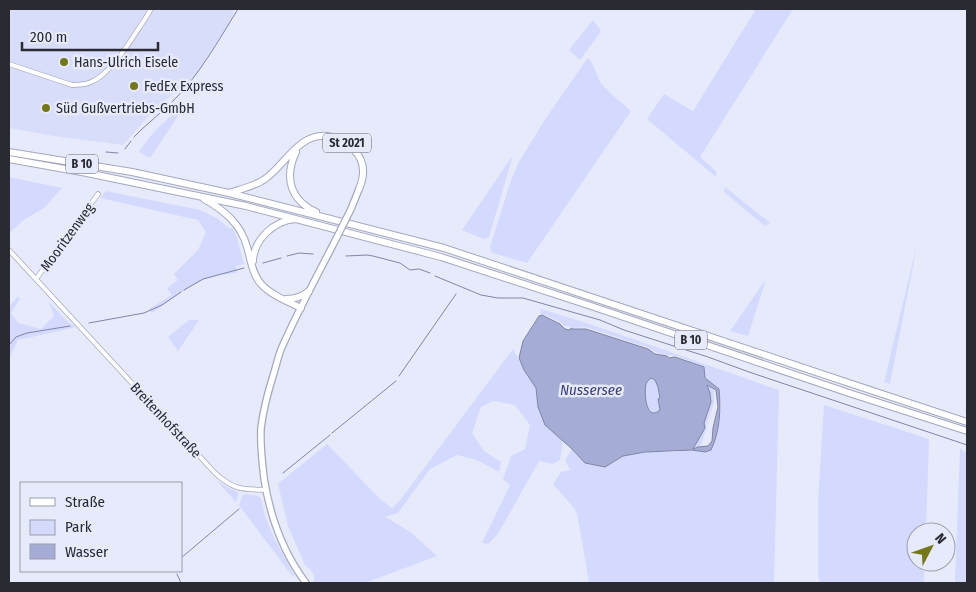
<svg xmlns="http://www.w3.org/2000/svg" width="976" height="592" viewBox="0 0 976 592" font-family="'Fira Sans Condensed',sans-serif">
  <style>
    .built { fill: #d8ddfa }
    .green { fill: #d4dafd }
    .water { fill: #a5acd6; stroke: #8085a5; fill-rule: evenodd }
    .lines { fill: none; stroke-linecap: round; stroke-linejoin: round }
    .stream { stroke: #8085a5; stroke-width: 1 }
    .minor-casing { stroke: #a5a8bd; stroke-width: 5.5 }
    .secondary-casing { stroke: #a5a8bd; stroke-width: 8 }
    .trunk-casing { stroke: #a5a8bd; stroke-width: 8 }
    .minor { stroke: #fff; stroke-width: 4 }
    .secondary { stroke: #fff; stroke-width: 5.5 }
    .trunk { stroke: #fff; stroke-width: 6 }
    .secondary-bridge-casing { stroke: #a5a8bd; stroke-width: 8; stroke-linecap: butt }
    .secondary-bridge { stroke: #fff; stroke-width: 5.5 }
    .poi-dot { fill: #75771d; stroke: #e7eafb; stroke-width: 2 }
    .labels { text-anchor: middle; stroke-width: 5; stroke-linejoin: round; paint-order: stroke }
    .shield { fill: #e7eafb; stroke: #62646e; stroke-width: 1 }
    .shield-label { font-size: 12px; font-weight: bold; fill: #292a32 }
    .poi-label { font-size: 14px; fill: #292a32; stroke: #e7eafb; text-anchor: start }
    .street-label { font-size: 14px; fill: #292a32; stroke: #e7eafb }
    .water-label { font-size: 15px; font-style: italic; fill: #393e74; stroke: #e7eafb }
  </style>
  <rect width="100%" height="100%" fill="#e7eafb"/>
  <path class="built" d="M9 9H234L232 18 197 74 155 109 123 145 54 136 9 128Z"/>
  <path class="green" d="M756 9H793L700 157 716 171V177L647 119 664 94 693 111Z
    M593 20 600 29V33L580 60 569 50Z
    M588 58C595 64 596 76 601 83 609 93 621 102 631 111L527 263 493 253 491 251 490 247 511 180 519 162 544 121 587 59Z
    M185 106 150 158 139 152C153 131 164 120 185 106Z
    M513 155 489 237 484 239 462 230Z
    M9 177 62 188 44 208 25 219 9 233Z
    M725 187 770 223 765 226 724 192Z
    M106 191 200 210 218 219 230 229 232 227 236 235 244 264 236 266 237 273C229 274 221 274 214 276 194 282 169 301 152 313L149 309 172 295 167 288 178 280 174 274 198 250 206 232 198 220 100 198Z
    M918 240 890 384 884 382Z
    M766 279 748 336 730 331Z
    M18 296 20 299 11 313 18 323 41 329 54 316 49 302 68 322 76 327 18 340 9 359V307Z
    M541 309C597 326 652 345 707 365 731 373 755 382 779 390L774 583H580L589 581 577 514 575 509 553 484 561 472 570 470 565 460 572 449 585 463 605 467 623 456 646 452H677C697 431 719 415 707 384L714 390V403L708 420 706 430 701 445 693 450 705 452 711 450 721 407 719 389 705 378 704 367C695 364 685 358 676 356 664 354 659 355 649 348L586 327 573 328 568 326H564C558 319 549 317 540 313Z
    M189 320H199L178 351 168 337Z
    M513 349 524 370 536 388 538 407 545 425 563 441 560 460 553 464 539 461 498 534 488 544 482 543 510 485 503 479 511 456 525 449 530 425 515 405 493 401 481 407 472 433 484 451 501 462 499 472 477 460 457 455 430 469 398 513 385 517 409 531 437 556 365 583H314V575L311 570 305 565 288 526 278 484 327 444 380 499 392 508 401 499Z
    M651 378C659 381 659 391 661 399H658L661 410C646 422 644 394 646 384 647 381 649 380 651 378Z
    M824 405 929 439 926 532H916V562H924V583H820L818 576V501Z
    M960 448 967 454V583H955Z
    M217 481 229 488 238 492V494L236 502Z
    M245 494 258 496 261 499 266 519 276 542 294 575 293 577 241 508 239 506 242 496Z"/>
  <path class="water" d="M542 315 560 324 565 329 570 330 571 328 573 329H586L648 349 655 354 667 356 669 358 675 357 704 367 705 378 719 389C721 409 720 431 711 450L705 452 692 450 645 452 623 456 605 467 585 463 572 449 545 425 538 407 536 388 524 370 519 358 523 341 539 316ZM651 378 655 380 658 387 660 398 658 399 660 410C646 422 644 394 646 384 647 381 649 380 651 378ZM707 385 716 390 718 407 713 428 712 441 708 446 698 447 693 449 705 428 704 423 711 402 710 393Z"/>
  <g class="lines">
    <path class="stream" d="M172 102C199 76 218 41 238 9
      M134 137 142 129 168 106
      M125 149 131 141
      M106 152 118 153
      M287 256 299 253 313 254
      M346 256 367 255 373 256 400 263 410 270 419 269 430 273
      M263 263 281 258
      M435 276 481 295 498 298H523L600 320 624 330 708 357 749 372 967 445
      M184 290 203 279 244 268
      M89 323 144 313 162 305 181 292
      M9 345 16 337 27 333 70 326
      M399 376 456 294
      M332 433 396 381
      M283 473 330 435
      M181 558 239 509
      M177 574 181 583"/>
    <g class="minor-casing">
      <path id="minor" d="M9 64 72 85C79 85 85 85 91 82 113 73 133 36 147 16L151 9
        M9 250 215 473C234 490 241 489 266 490
        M36 279 98 194"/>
    </g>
    <g class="secondary-casing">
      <path id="secondary" d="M351 209 359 189
        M306 583C282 551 270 517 264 478 262 461 260 445 261 428 263 412 268 392 273 376 276 367 278 356 282 347 298 311 317 276 335 241"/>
    </g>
    <g class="trunk-casing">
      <path id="trunk" d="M9 152 132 172 229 193 444 248 855 385 967 422
        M296 152C284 177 290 200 316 212
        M9 159 87 173 246 206 441 257 588 305 852 394 967 431
        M229 193C241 189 255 186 265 179 285 165 299 133 327 136 338 137 347 142 354 150 365 161 365 175 359 189
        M204 199C224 210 241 224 247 247 251 259 252 274 261 284 271 295 287 301 301 308
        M253 261C254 239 274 221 295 219
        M286 299C295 299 302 297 309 291"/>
    </g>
    <use href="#minor" class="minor"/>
    <use href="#secondary" class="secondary"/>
    <use href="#trunk" class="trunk"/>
    <g class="secondary-bridge-casing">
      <path id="secondary-bridge" d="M335 241 351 209"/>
    </g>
    <use href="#secondary-bridge" class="secondary-bridge"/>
  </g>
  <g class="poi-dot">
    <circle cx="64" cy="62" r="5"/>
    <circle cx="134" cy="86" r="5"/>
    <circle cx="46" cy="108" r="5"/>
  </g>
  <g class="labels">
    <g class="shield">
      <rect x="323" y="133.5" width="48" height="19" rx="4"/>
      <rect x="66" y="154.5" width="32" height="19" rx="4"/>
      <rect x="675" y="330.5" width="32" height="19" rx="4"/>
    </g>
    <g class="shield-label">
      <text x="347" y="147">St 2021</text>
      <text x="82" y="168">B 10</text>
      <text x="691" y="344">B 10</text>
    </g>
    <g class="poi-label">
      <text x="74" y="67">Hans-Ulrich Eisele</text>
      <text x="144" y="91">FedEx Express</text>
      <text x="56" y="113">Süd Gußvertriebs-GmbH</text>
    </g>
    <g class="street-label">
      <text transform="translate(67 237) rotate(-54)" y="5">Mooritzenweg</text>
      <text transform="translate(166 420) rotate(47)" y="5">Breitenhofstraße</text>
    </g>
    <g class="water-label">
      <text x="591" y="395">Nussersee</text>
    </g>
  </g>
  <rect width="976" height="592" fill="none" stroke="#292a32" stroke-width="20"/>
  <rect x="20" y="482" width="162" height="90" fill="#e7eafb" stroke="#9b9dab"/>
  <rect x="30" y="498" width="25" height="8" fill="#ffffff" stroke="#9b9dab"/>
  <text x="65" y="507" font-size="15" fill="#292a32">Straße</text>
  <rect x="30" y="520" width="25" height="15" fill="#d4dafd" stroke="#9b9dab"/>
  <text x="65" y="532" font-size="15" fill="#292a32">Park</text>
  <rect x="30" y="544" width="25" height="15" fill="#a5acd6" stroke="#9b9dab"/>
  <text x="65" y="557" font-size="15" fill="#292a32">Wasser</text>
  <g transform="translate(931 547) rotate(49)"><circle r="24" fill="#e7eafb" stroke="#9b9dab"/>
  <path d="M0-4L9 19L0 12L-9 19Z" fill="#75771d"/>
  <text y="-8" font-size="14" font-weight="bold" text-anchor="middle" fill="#292a32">N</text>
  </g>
  <path d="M22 42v8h136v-8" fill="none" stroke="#292a32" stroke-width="2.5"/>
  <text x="30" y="42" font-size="15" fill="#292a32" stroke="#e7eafb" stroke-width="4" paint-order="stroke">200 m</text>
</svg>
